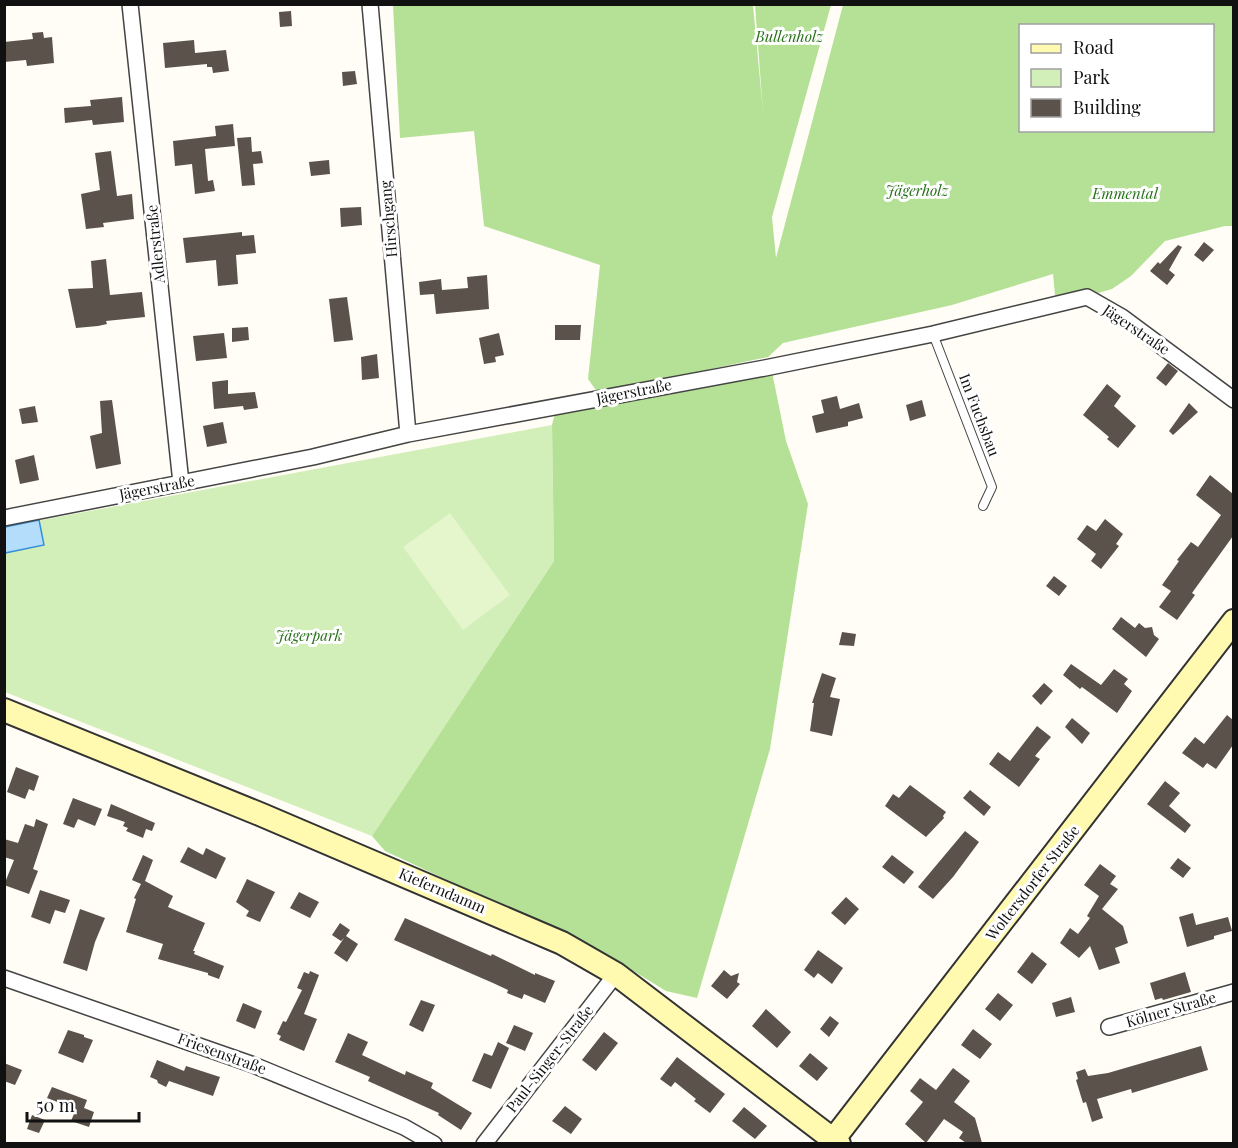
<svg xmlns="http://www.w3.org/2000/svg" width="1238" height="1148" viewBox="0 0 1238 1148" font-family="'Playfair Display',serif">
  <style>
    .green { fill: #d2eeb9 }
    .forest { fill: #b5e197; fill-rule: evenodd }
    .pitch { fill: #e5f5cc }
    .water { fill: #b4ddfc; stroke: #348fda; stroke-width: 1.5 }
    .building { fill: #5b524c }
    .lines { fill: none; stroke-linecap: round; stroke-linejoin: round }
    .lane-casing { stroke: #444; stroke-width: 10 }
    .street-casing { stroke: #444; stroke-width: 18 }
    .secondary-casing { stroke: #333; stroke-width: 26 }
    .lane { stroke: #fff; stroke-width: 8 }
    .street { stroke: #fff; stroke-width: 15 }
    .secondary { stroke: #fffab0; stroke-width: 22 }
    .labels { text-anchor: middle; stroke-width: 6; stroke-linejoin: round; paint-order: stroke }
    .park-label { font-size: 15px; font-style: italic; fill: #277019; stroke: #fff }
    .street-label { font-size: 15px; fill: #111; stroke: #fff }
  </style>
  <rect width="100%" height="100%" fill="#fffdf5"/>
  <path class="green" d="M552 425 554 561 372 836 5 692 4 527Z"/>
  <path class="forest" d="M393 5H753L763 112 755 5H831L772 217 776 258 843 5H1233V226H1225L1165 241 1131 276 1112 289 1056 305 1053 274 952 305 783 343 768 357 598 393 588 379 600 265 484 226 474 131 400 138ZM1020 26H1212V130H1020Z
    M772 372 786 441 808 504 770 749 697 998 666 991 609 956 385 851 372 836 554 561 552 425 555 413Z"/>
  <path class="pitch" d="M450 513 510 595 463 630 403 547Z"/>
  <path class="water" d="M39 520 44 545 5 553V527Z"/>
  <path class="building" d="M291 11 292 26 280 27 279 12Z
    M43 32 44 38 52 37 54 63 27 66 26 60 4 62V42L33 39 32 33Z
    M194 40 195 53 226 50 229 71 213 73 212 67H207V64L165 68 163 43Z
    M355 71 357 84 343 86 342 72Z
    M122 97 124 122 93 125 92 120 65 123 64 108 91 106 90 100Z
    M233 124 235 146 205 149 208 181 213 180 215 191 195 194 192 164 175 166 173 141 216 136 215 126Z
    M251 137 252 152 261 151 263 163 253 164 255 185 242 186 237 138Z
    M111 151 117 196 132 194 134 219 103 223 104 227 86 229 81 194 100 190 95 153Z
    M329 160 330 174 311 176 309 162Z
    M361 207 362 225 341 227 340 208Z
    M242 232V236L254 235 256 253 236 255 238 284 218 286 216 260 186 263 183 238Z
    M1204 242 1214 250 1203 262 1194 255Z
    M1178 245 1182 247 1169 270 1175 275 1167 285 1150 271 1158 262 1160 264Z
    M106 259 110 295 142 292 145 317 106 321 107 324 98 326 76 328 68 289 93 288 91 261Z
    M487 275 489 309 436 314 434 294 420 295 419 282 441 279 442 290 468 288 467 277Z
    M347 297 353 340 334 342 329 299Z
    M555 325H581L580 340H555Z
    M248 327 249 340 232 342V328Z
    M224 333 227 358 196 361 193 336Z
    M499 333 504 355 495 357 496 362 484 364 479 338Z
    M377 354 379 378 362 380 361 357Z
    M1168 363 1178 371 1166 386 1156 378Z
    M228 380V394L255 392 258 408 244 410 243 406 214 409 212 382Z
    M1107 384 1121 396 1114 406 1136 426 1118 448 1107 439 1109 437 1083 415Z
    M837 396 840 409 859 403 863 418 848 422V426L816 433 812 416 824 413 821 400Z
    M112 400 121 464 96 469 90 436 102 433 100 401Z
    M922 400 926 416 910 421 906 405Z
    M1189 403 1198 412 1173 435 1169 431Z
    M35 406 38 422 22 424 19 409Z
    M223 422 227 443 207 447 203 426Z
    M34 455 39 480 20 484 15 460Z
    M1210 475 1233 494V536L1192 593 1195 595 1177 620 1159 607 1171 591 1162 585 1179 561 1177 560 1191 542 1198 547 1221 515 1196 495Z
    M1105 519 1123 534 1116 544 1119 546 1101 569 1091 561 1096 554 1077 539 1087 525 1096 531Z
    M1054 576 1067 586 1059 596 1046 586Z
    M1121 617 1135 628 1139 623 1145 628 1152 627 1154 635 1159 639 1146 657 1112 629Z
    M842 632 856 634 854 646 839 645Z
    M1071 664 1101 685 1114 669 1128 679 1124 684 1132 691 1117 713 1082 687 1080 689 1063 675Z
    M822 673 836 678 830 697 840 699 832 736 810 731 814 703H812Z
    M1044 683 1053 691 1041 705 1032 696Z
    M1227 715 1233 720V745L1216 769 1207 763 1203 768 1182 753 1195 737 1204 744Z
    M1072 718 1090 733 1082 744 1065 727Z
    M1037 726 1051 737 1035 756 1040 759 1019 787 989 764 998 752 1010 761Z
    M16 767 39 776 34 791 29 789 25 799 7 792Z
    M1165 781 1180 793 1169 806 1191 825 1185 833 1147 804Z
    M910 785 946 812 943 816 944 818 926 837 885 806 893 794 899 798Z
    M970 790 991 807 984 816 963 798Z
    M73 798 102 809 95 826 78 819 74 828 63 824Z
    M111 804 155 823 152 831 146 829 143 838 126 831 128 828 123 826 125 822 107 816Z
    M36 819 48 824 33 869 38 871 29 894 4 885 14 860 4 857V839L18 843 25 824 34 827Z
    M965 831 979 842 953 877 933 899 918 887Z
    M188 847 203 855 206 848 226 858 216 879 180 862Z
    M143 855 153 860 145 881 173 896 168 907 205 923 193 951H195L194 954 224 966 219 979 208 975V973L158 959 163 944 126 932 136 899 134 898 141 884 132 880Z
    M892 855 914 872 904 884 882 867Z
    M1178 858 1191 868 1183 878 1170 868Z
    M1100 864 1116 876 1110 884 1118 889 1102 909 1123 926 1128 943 1115 948 1120 963 1099 970 1090 946 1079 958 1060 943 1070 928 1078 934 1090 918 1087 916 1099 896 1084 885Z
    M247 879 275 892 260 922 246 916 249 911 236 902Z
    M40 890 70 900 65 913 55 910 50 924 31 917Z
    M299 892 319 902 310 918 290 908Z
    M846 897 859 909 845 925 831 913Z
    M80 909 105 918 95 942 87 971 63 963Z
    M1193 913 1196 925 1228 917 1232 931 1214 936V939L1187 947 1179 917Z
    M405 918 491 956 492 954 535 975V973L555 981 545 1003 524 994 522 999 507 993 508 990 493 983 394 940Z
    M340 923 350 930 346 936 358 944 347 962 334 953 344 938 341 941 332 935Z
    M818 950 843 968 832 984 818 973 814 978 804 970Z
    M1032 952 1047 964 1032 984 1017 972Z
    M724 970 731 976 739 973 737 982 740 984 727 999 711 986Z
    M310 971 319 975 304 1014 317 1019 304 1051 279 1040 281 1036 277 1034 283 1021 286 1022 302 990 297 988 304 972 309 974Z
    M1185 972 1191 992 1163 1000 1162 998 1155 1000 1150 983Z
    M998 993 1013 1005 1000 1021 985 1009Z
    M1071 997 1075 1012 1056 1017 1052 1003Z
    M421 1000 435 1005 423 1032 409 1025Z
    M243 1003 262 1011 255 1029 236 1021Z
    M766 1009 791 1032 777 1048 752 1026Z
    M830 1016 839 1023 829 1037 820 1029Z
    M514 1025 533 1033 525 1051 506 1043Z
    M973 1029 992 1044 980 1059 961 1045Z
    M68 1030 84 1035V1037L93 1040 83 1063 58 1053Z
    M604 1032 618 1043 596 1071 582 1060Z
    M348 1033 368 1042 362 1055 405 1075 406 1071 433 1083 431 1088 472 1113 461 1130 438 1115 439 1113 368 1081 370 1077 335 1062Z
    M498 1042 509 1048 491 1089 472 1081 484 1053 492 1056Z
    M1201 1046 1208 1070 1132 1093 1131 1089 1097 1099 1103 1118 1092 1122 1086 1102 1083 1103 1076 1080 1078 1079 1076 1072 1085 1069 1088 1076 1108 1073Z
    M810 1053 828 1068 817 1081 799 1066Z
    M677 1057 725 1094 710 1113 694 1101 696 1099 675 1082 671 1087 660 1079Z
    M157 1060 184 1071 186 1066 220 1077 213 1096 169 1081 166 1087 158 1083 157 1080 150 1077Z
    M4 1063 22 1070 15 1085 4 1081Z
    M953 1068 970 1081 954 1102 975 1118 982 1143H966L959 1138 963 1132 944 1119 926 1143 905 1124 923 1102 910 1091 920 1078 936 1090Z
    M52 1087 87 1100 84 1108 94 1112 89 1127 71 1121 76 1109 47 1098Z
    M565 1106 582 1119 571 1134 552 1121Z
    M744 1107 767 1126 755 1139 732 1121Z
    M32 1115 45 1120 39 1133 27 1129Z"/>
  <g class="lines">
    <g class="lane-casing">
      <path id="lane" d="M933 334 992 487 983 506"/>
    </g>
    <g class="street-casing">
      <path id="street" d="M130 4 181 483
        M370 4 408 434
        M4 518 313 457 408 434 765 368 933 334 1087 297 1122 317 1234 400
        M4 978 251 1064 404 1127 434 1144
        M1109 1027 1234 992
        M484 1144 616 974"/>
    </g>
    <g class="secondary-casing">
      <path id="secondary" d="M4 710 262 815 562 943 616 974 839 1144
        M833 1140 1234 621"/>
    </g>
    <use href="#lane" class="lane"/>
    <use href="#street" class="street"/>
    <use href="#secondary" class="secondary"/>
  </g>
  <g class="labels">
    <g class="park-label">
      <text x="789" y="42">Bullenholz</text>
      <text x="917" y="196">Jägerholz</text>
      <text x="1125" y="199">Emmental</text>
      <text x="309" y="641">Jägerpark</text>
    </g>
    <g class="street-label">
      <text transform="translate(389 219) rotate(-95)" y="5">Hirschgang</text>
      <text transform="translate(156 244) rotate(-96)" y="5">Adlerstraße</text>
      <text transform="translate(1136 330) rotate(34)" y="5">Jägerstraße</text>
      <text transform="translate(634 392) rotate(-11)" y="5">Jägerstraße</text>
      <text transform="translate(979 415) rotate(69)" y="5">Im Fuchsbau</text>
      <text transform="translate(157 488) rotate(-11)" y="5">Jägerstraße</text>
      <text transform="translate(1033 883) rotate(-52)" y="5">Woltersdorfer Straße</text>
      <text transform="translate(442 891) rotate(23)" y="5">Kieferndamm</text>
      <text transform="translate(1171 1010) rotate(-16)" y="5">Kölner Straße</text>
      <text transform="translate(222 1054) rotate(20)" y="5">Friesenstraße</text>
      <text transform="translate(550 1059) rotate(-52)" y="5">Paul-Singer-Straße</text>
    </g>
  </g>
  <rect width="1238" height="1148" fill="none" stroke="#111111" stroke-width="12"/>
  <rect x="1019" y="24" width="195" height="108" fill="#ffffff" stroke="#a0a0a0" stroke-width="1.5"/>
  <rect x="1031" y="44" width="30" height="9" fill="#fffab0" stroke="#a0a0a0" stroke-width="1.5"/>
  <text x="1073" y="54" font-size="18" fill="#111111">Road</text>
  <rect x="1031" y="69" width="30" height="18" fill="#d2eeb9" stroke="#a0a0a0" stroke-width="1.5"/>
  <text x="1073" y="84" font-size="18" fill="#111111">Park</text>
  <rect x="1031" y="99" width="30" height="18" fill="#5b524c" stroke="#a0a0a0" stroke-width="1.5"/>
  <text x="1073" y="114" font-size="18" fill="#111111">Building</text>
  <path d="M27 1112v9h112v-9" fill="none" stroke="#111111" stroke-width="3"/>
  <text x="36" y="1112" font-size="18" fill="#111111" stroke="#ffffff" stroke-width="4.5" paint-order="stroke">50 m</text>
</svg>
